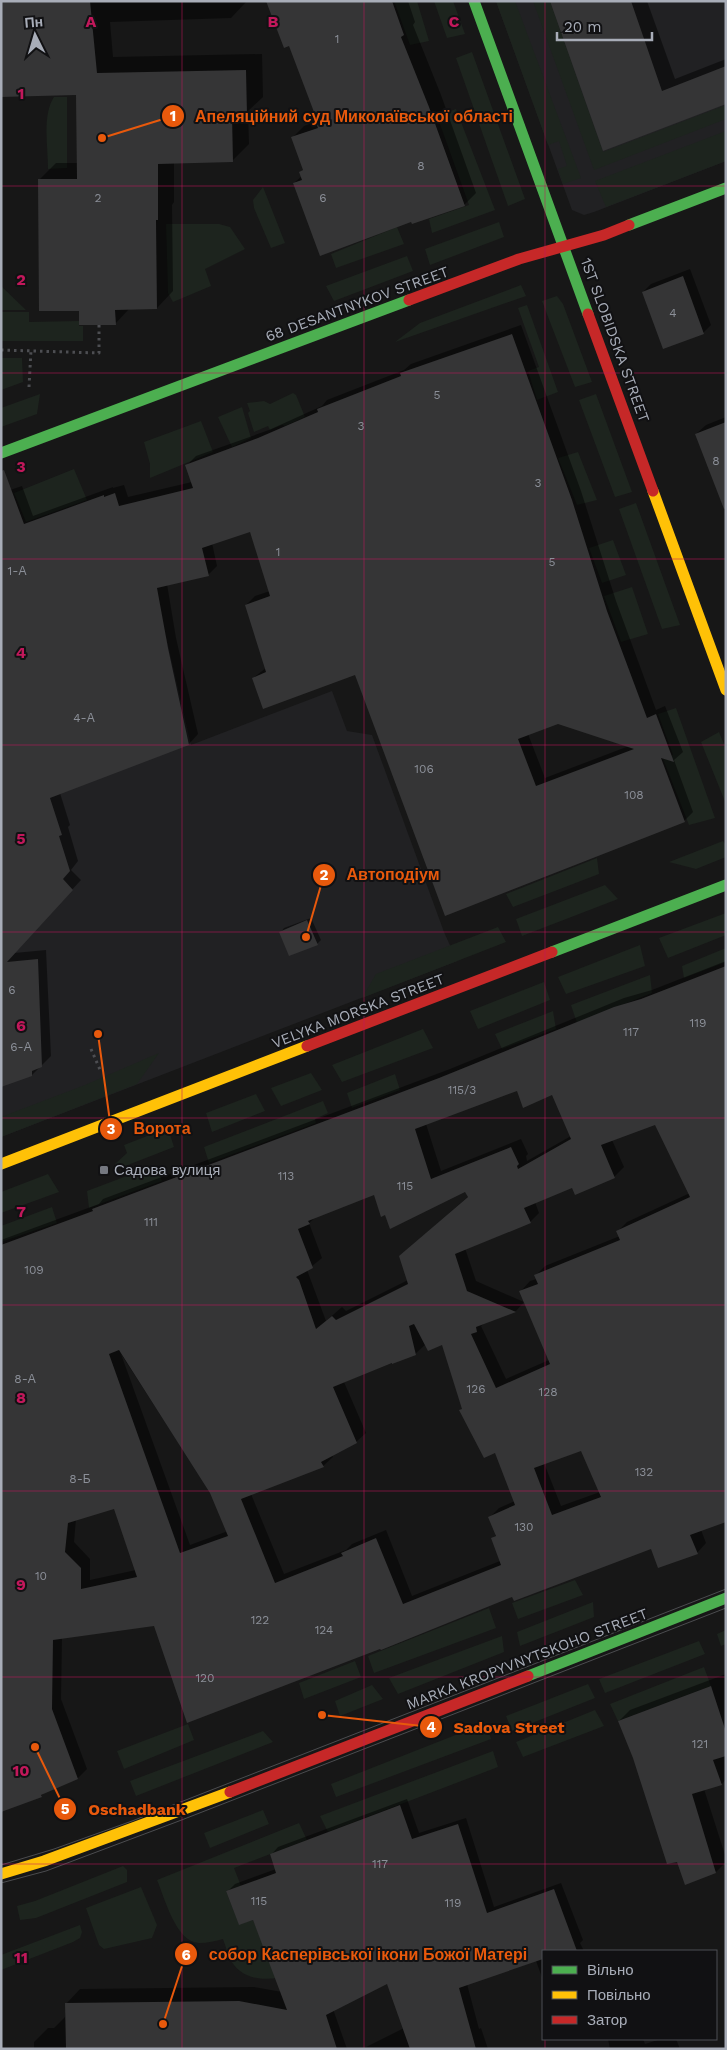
<svg xmlns="http://www.w3.org/2000/svg" width="727" height="2050" viewBox="0 0 727 2050" font-family="'Work Sans',sans-serif">
  <style>
    .built { fill: #212123 }
    .green { fill: #1d241e }
    .shadow { fill: #0007; fill-rule: evenodd }
    .building { fill: #353536; fill-rule: evenodd }
    .lines { fill: none; stroke-linecap: round; stroke-linejoin: round }
    .path { stroke: #4d4e52; stroke-width: 3; stroke-dasharray: 2.5 4; stroke-linecap: butt }
    .fast { stroke: #4caf50; stroke-width: 11 }
    .slow { stroke: #ffc107; stroke-width: 11 }
    .jam { stroke: #c62828; stroke-width: 11 }
    .tram { stroke: #4b4c4f; stroke-width: 1 }
    .grid { fill: none; stroke: #c2185b; stroke-width: 1; stroke-opacity: 0.55 }
    .poi-dot { fill: #757880; stroke: #111113; stroke-width: 2 }
    .labels { text-anchor: middle; stroke-width: 4; stroke-linejoin: round; paint-order: stroke }
    .number-label { font-size: 12px; fill: #8b8f98 }
    .street-label { font-size: 15px; fill: #a8adb8; stroke: #111113 }
    .poi-label { font-size: 15px; fill: #a8adb8; stroke: #111113; text-anchor: start }
    .grid-label { font-size: 16px; text-anchor: middle; font-weight: bold; fill: #c2185b; stroke: #111113; stroke-width: 4; stroke-linejoin: round; paint-order: stroke }
    .leader { fill: none; stroke: #e8590c; stroke-width: 2 }
    .callout-dot { fill: #e8590c; stroke: #111113; stroke-width: 2 }
    .mark-label { font-size: 15px; text-anchor: middle; font-weight: bold; fill: #fff }
    .callout-label { font-size: 16px; text-anchor: middle; font-weight: bold; fill: #e8590c; stroke: #111113; stroke-width: 4; stroke-linejoin: round; paint-order: stroke }
  </style>
  <rect width="100%" height="100%" fill="#171717"/>
  <path class="built" d="M496 1H726V161L594 212 584 215 572 210Z
    M166 636 191 745 332 691 347 731 372 735 444 932 457 961 1 1137V655Z"/>
  <path class="green" d="M394 1H417L429 41 410 45Z
    M434 1H453L465 34 447 38Z
    M496 1H515L581 178 563 184 558 169 567 166 559 141 548 145Z
    M533 1H550L603 152 726 105V119L594 170Z
    M472 52 525 199 508 206 456 58Z
    M54 97H67V168L48 169C48 147 42 115 54 97Z
    M456 109 495 210 432 233 429 219 469 205 437 116Z
    M726 131V161L606 207 595 181Z
    M263 187 285 243 271 248 254 208 253 200Z
    M499 222 504 237 430 265 425 249Z
    M166 224H219L230 227 245 249 205 269 211 286 173 302 168 293Z
    M397 227 404 244 336 268 331 254Z
    M407 256 413 271 334 301 326 286Z
    M521 285 526 296 395 342 420 323Z
    M1 286 26 310H1Z
    M557 296 563 304 592 382 575 387 542 301Z
    M527 305 558 392 537 400 528 371 539 367 518 308Z
    M1 312H29V322L79 321V326H83V341H1Z
    M1 358H22L23 382 1 390Z
    M293 393 296 395 305 417 285 426 282 425 270 430 268 426 254 432 248 413 250 411 247 403 264 401 270 404Z
    M40 394 37 414 1 427V408Z
    M596 394 632 492 615 497 579 400Z
    M242 407 251 438 232 447 218 417Z
    M201 421 213 452 150 478V464L144 442Z
    M578 452 597 500 577 505 558 458Z
    M74 469 87 500 26 522 14 493Z
    M636 503 680 625 662 629 619 509Z
    M613 540 626 575 602 583 589 548Z
    M632 587 648 634 621 642 604 596Z
    M676 708 715 818 689 825 663 759 673 755 658 714Z
    M719 732 726 749V804L701 742Z
    M723 841 726 845V857L696 869 669 862Z
    M597 858 599 874 513 907 506 894Z
    M605 885 618 899 522 936 516 919Z
    M726 913V935L668 958 659 938Z
    M498 927 506 942 362 998 376 974Z
    M640 945 645 966 566 994 558 977Z
    M726 948V962L684 978 682 966Z
    M650 975 652 993 577 1023 571 1005Z
    M544 982 550 1000 478 1029 470 1011Z
    M553 1011 556 1029 502 1049 495 1034Z
    M423 1029 433 1048 342 1082 332 1065Z
    M159 1053 137 1084 1 1137V1117L85 1085Z
    M311 1073 322 1090 281 1106 271 1088Z
    M395 1074 400 1090 352 1108 347 1093Z
    M256 1094 265 1111 212 1132 206 1113Z
    M323 1101 328 1113 315 1119 316 1123 209 1163 204 1147Z
    M168 1128 174 1147 115 1170V1164L127 1153 124 1145Z
    M156 1165 162 1181 89 1208 87 1191Z
    M48 1174 59 1192 1 1213V1192Z
    M52 1207 57 1223 1 1242V1226Z
    M575 1580 583 1595 518 1619 512 1603Z
    M593 1602 594 1617 520 1646 517 1632Z
    M489 1608 496 1628 374 1673 368 1656Z
    M726 1630V1644L721 1646 717 1634Z
    M502 1636 504 1652 398 1694 389 1678Z
    M699 1641 705 1654 605 1693 599 1679Z
    M355 1661 361 1677 304 1699 299 1683Z
    M704 1667 711 1686 618 1721 610 1704Z
    M588 1684 595 1698 512 1731 506 1716Z
    M372 1685 383 1699 340 1716 335 1701Z
    M595 1710 604 1726 523 1757 516 1742Z
    M486 1723 491 1739 336 1797 331 1784Z
    M188 1724 194 1740 124 1769 117 1751Z
    M263 1731 273 1742 136 1796 130 1781Z
    M493 1751 498 1767 328 1832 320 1816Z
    M263 1810 269 1824 210 1848 204 1833Z
    M299 1823 307 1840 234 1868 241 1886 226 1891 239 1924 253 1920 278 1978C262 1980 245 1979 234 1965 229 1959 226 1947 223 1939 216 1941 207 1943 199 1943 176 1942 165 1899 157 1880Z
    M123 1866 127 1870V1882L36 1918 20 1920 17 1906 35 1901Z
    M141 1887 157 1925 152 1938 104 1949 99 1945 86 1908Z
    M80 1925 82 1932 80 1938 73 1942 1 1970V1955Z"/>
  <path class="shadow" d="M61 1H247L231 18 110 22 113 57 262 54 263 97 248 111 249 144 232 161 174 162V202L172 205 173 291 157 308H130L115 324 39 180 56 163H78L77 94Z
    M267 1H408L415 22 413 25 441 95 476 193 464 205 412 221 294 183 302 176 300 172 304 169 292 138 304 126 317 121 315 112 290 45Z
    M552 1H647L675 79 726 59V102L604 149Z
    M690 269 711 325 703 333 643 292 651 284Z
    M521 325 581 491 616 601 656 710 665 706 683 752 674 760 693 812 684 821 446 914 356 673 253 678 266 668 246 605 255 596 270 591 250 531 212 543 217 566 208 575 167 584 176 638 198 734 189 744 60 793 70 825 68 827 78 861 71 870 81 880 14 953 46 950 51 1056 32 1075 1 1085V493L22 486 33 516 113 487V488L124 485 128 497 192 482 187 465 196 456 269 430 322 406 327 400 404 370 411 364ZM558 722 629 746 545 778 528 734Z
    M726 417V487L696 434 706 425Z
    M311 918 321 940 317 944 281 932 284 928Z
    M726 961V1520L701 1530 706 1543 697 1553 652 1548 513 1595 155 1625 62 1637 61 1699 87 1769 78 1778 45 1792 41 1796 1 1801V1240L99 1204 103 1199 450 1069 624 998 652 990ZM517 1090 553 1094 571 1136 527 1161 526 1156 528 1154 521 1139 441 1171 426 1124ZM656 1123 690 1193 627 1222 618 1231 620 1236 545 1266 536 1275 537 1279 530 1281 521 1291 549 1360 506 1379 481 1326 485 1323 516 1311 524 1302 476 1281 465 1248 530 1222 539 1213 535 1202 572 1186 575 1193 614 1177 624 1167 612 1140ZM465 1190 469 1196 410 1247 408 1280 346 1311 342 1307 326 1321 307 1270 322 1258 309 1223 316 1217 374 1193ZM426 1344H443L463 1408 496 1452 515 1501 499 1508 490 1517 496 1535 492 1539 500 1561 412 1596 386 1530 352 1544 346 1550 284 1574 251 1494 323 1466 333 1457 332 1455 356 1442 366 1433 344 1382 415 1354ZM121 1354 211 1493 228 1531 190 1545ZM582 1450 600 1492 561 1506 544 1463ZM114 1507 136 1570 90 1580V1559L74 1542 76 1519Z
    M726 1674V1779L722 1784 704 1789 726 1858V1862L716 1872 634 1758 619 1721 630 1710Z
    M407 1799 419 1833 466 1818 494 1907 561 1883 583 1940 580 1943 584 1951H543V1980L536 1961 467 1984 479 2029 481 2028 488 2049H362L404 2028 387 1982 333 2009 347 2049H34V2042L48 2028H54L65 2017 66 2004 80 1989 254 1987 282 1992 253 1919 228 1891 235 1884 276 1869 271 1855 278 1847Z
    M608 2039H643L645 2044 661 2039H676L680 2049H610Z"/>
  <path class="building" d="M1 1H90L97 73 246 70 247 115H232L233 162 158 164V220H156L157 309 115 310 116 325H79V311H39L38 179H77L76 95 1 97Z
    M266 1H392L404 35 401 37 429 107 465 206 412 224 411 222 320 256 293 183 302 180 299 172 303 170 291 137 318 128 312 113 314 112 289 46 284 48Z
    M550 1H631L662 91 726 66V104L603 151Z
    M683 276 704 334 663 349 642 292Z
    M512 334 572 500 607 611 647 718 656 714 674 762 661 758 685 822 445 916 355 675 263 709 252 678 266 672 245 605 270 596 250 532 202 548 209 576 157 588 168 648 189 745 50 798 62 835 59 836 70 871 63 879 73 890 7 962 38 959 42 1067 32 1071V1076L1 1087V471L4 470 24 524 104 495V497L115 493 119 506 193 488 185 465 258 438 318 412 317 409 401 376 400 373ZM558 724 634 749 536 786 518 739Z
    M726 422V508L724 509 695 434Z
    M307 920 318 945 289 956 279 932Z
    M726 966V1522L690 1535 698 1554 658 1568 651 1549 514 1601 512 1597 381 1650 380 1649 187 1723 154 1626 53 1640 52 1709 78 1779 41 1795 42 1797 1 1812V1245L93 1211 92 1209 439 1078 614 1007 641 999ZM517 1091 523 1108 552 1095 571 1139 518 1169 517 1166 519 1164 511 1147 431 1179 415 1129ZM655 1125 690 1197 616 1231 620 1240 534 1275 538 1284 519 1291 550 1364 496 1388 471 1334 477 1332 476 1327 516 1312 467 1291 455 1254 531 1223 524 1208 572 1188 575 1195 615 1178 601 1145ZM465 1192 468 1197 399 1256 408 1284 336 1320 332 1316 316 1329 299 1280 296 1277 313 1268 298 1229 310 1224 308 1221 374 1195 381 1217 385 1215 390 1229ZM414 1324 428 1351 442 1345 462 1409 459 1410 484 1458 495 1453 515 1505 488 1517 496 1536 491 1538 501 1565 403 1604 376 1538 341 1553 343 1556 275 1583 241 1499 324 1467 321 1462 357 1443 333 1387 392 1363V1364L416 1355 409 1326ZM119 1350 210 1493 228 1536 180 1553 109 1354ZM581 1451 601 1497 552 1515 534 1468ZM114 1509 137 1577 81 1589V1568L65 1552 68 1523Z
    M711 1686 726 1732V1756L713 1760 722 1785 692 1794 716 1873 685 1885 677 1862 667 1864 633 1758 618 1721Z
    M400 1805 412 1839 458 1824 487 1913 554 1889 577 1951H543V1959L459 1988 476 2049H410L387 1984 326 2015 337 2049H66L65 2003 239 2001 287 2010 253 1920 239 1925 226 1891 276 1873 270 1854Z"/>
  <g class="lines">
    <path class="path" d="M1 350 99 353V325
      M29 387 31 350
      M91 1049 101 1072"/>
    <path class="fast" d="M474 1 588 314
      M629 225 726 188
      M1 453 409 300
      M552 952 726 885
      M528 1676 726 1598"/>
    <path class="slow" d="M653 491 726 690
      M1 1164 307 1046
      M1 1874 44 1861 230 1792"/>
    <path class="jam" d="M409 300 519 259 604 235 629 225
      M588 314 653 491
      M307 1046 552 952
      M230 1792 528 1676"/>
    <path class="tram" d="M1 1865 54 1849 132 1821 726 1589
      M1 1883 46 1871 179 1821 726 1608"/>
  </g>
  <path class="grid" d="M182 1V2049M364 1V2049M545 1V1951M1 186H726M1 373H726M1 559H726M1 745H726M1 932H726M1 1118H726M1 1305H726M1 1491H726M1 1677H726M1 1864H726M545 2039V2049"/>
  <rect class="poi-dot" x="99" y="1165" width="10" height="10" rx="2.5"/>
  <g class="labels">
    <g class="number-label">
      <text x="337" y="43">1</text>
      <text x="421" y="170">8</text>
      <text x="98" y="202">2</text>
      <text x="323" y="202">6</text>
      <text x="673" y="317">4</text>
      <text x="437" y="399">5</text>
      <text x="361" y="430">3</text>
      <text x="716" y="465">8</text>
      <text x="538" y="487">3</text>
      <text x="278" y="556">1</text>
      <text x="552" y="566">5</text>
      <text x="17" y="575">1-А</text>
      <text x="84" y="722">4-А</text>
      <text x="424" y="773">106</text>
      <text x="634" y="799">108</text>
      <text x="12" y="994">6</text>
      <text x="698" y="1027">119</text>
      <text x="631" y="1036">117</text>
      <text x="21" y="1051">6-А</text>
      <text x="462" y="1094">115/3</text>
      <text x="286" y="1180">113</text>
      <text x="405" y="1190">115</text>
      <text x="151" y="1226">111</text>
      <text x="34" y="1274">109</text>
      <text x="25" y="1383">8-А</text>
      <text x="476" y="1393">126</text>
      <text x="548" y="1396">128</text>
      <text x="644" y="1476">132</text>
      <text x="80" y="1483">8-Б</text>
      <text x="524" y="1531">130</text>
      <text x="41" y="1580">10</text>
      <text x="260" y="1624">122</text>
      <text x="324" y="1634">124</text>
      <text x="205" y="1682">120</text>
      <text x="700" y="1748">121</text>
      <text x="380" y="1868">117</text>
      <text x="259" y="1905">115</text>
      <text x="453" y="1907">119</text>
    </g>
    <g class="street-label">
      <text transform="translate(357 304) rotate(-20)" y="5">68 DESANTNYKOV STREET</text>
      <text transform="translate(615 340) rotate(70)" y="5">1ST SLOBIDSKA STREET</text>
      <text transform="translate(358 1011) rotate(-21)" y="5">VELYKA MORSKA STREET</text>
      <text transform="translate(527 1659) rotate(-21)" y="5">MARKA KROPYVNYTSKOHO STREET</text>
    </g>
    <g class="poi-label">
      <text x="114" y="1175">Садова вулиця</text>
    </g>
  </g>
  <g class="grid-label">
    <text x="91" y="27">A</text>
    <text x="273" y="27">B</text>
    <text x="454" y="27">C</text>
    <text x="21" y="99">1</text>
    <text x="21" y="285">2</text>
    <text x="21" y="472">3</text>
    <text x="21" y="658">4</text>
    <text x="21" y="844">5</text>
    <text x="21" y="1031">6</text>
    <text x="21" y="1217">7</text>
    <text x="21" y="1403">8</text>
    <text x="21" y="1590">9</text>
    <text x="21" y="1776">10</text>
    <text x="21" y="1963">11</text>
  </g>
  <path class="leader" d="M102 138L173 116M306 937L324 875M98 1034L111 1129M322 1715L431 1727M35 1747L65 1809M163 2024L186 1954"/>
  <g class="callout-dot">
    <circle cx="102" cy="138" r="5"/>
    <circle cx="306" cy="937" r="5"/>
    <circle cx="98" cy="1034" r="5"/>
    <circle cx="322" cy="1715" r="5"/>
    <circle cx="35" cy="1747" r="5"/>
    <circle cx="163" cy="2024" r="5"/>
    <circle cx="173" cy="116" r="12"/>
    <circle cx="324" cy="875" r="12"/>
    <circle cx="111" cy="1129" r="12"/>
    <circle cx="431" cy="1727" r="12"/>
    <circle cx="65" cy="1809" r="12"/>
    <circle cx="186" cy="1954" r="12"/>
  </g>
  <g class="mark-label">
    <text x="173" y="121">1</text>
    <text x="324" y="880">2</text>
    <text x="111" y="1134">3</text>
    <text x="431" y="1732">4</text>
    <text x="65" y="1814">5</text>
    <text x="186" y="1960">6</text>
  </g>
  <g class="callout-label">
    <text x="354" y="122">Апеляційний суд Миколаївської області</text>
    <text x="393" y="880">Автоподіум</text>
    <text x="162" y="1134">Ворота</text>
    <text x="509" y="1733">Sadova Street</text>
    <text x="137" y="1815">Oschadbank</text>
    <text x="368" y="1960">собор Касперівської ікони Божої Матері</text>
  </g>
  <rect width="727" height="2050" fill="none" stroke="#a8adb8" stroke-width="5"/>
  <rect x="542" y="1950" width="175" height="90" fill="#111113" stroke="#4d4f55"/>
  <rect x="552" y="1966" width="25" height="8" fill="#4caf50" stroke="#4d4f55"/>
  <text x="587" y="1975" font-size="15" fill="#a8adb8">Вільно</text>
  <rect x="552" y="1991" width="25" height="8" fill="#ffc107" stroke="#4d4f55"/>
  <text x="587" y="2000" font-size="15" fill="#a8adb8">Повільно</text>
  <rect x="552" y="2016" width="25" height="8" fill="#c62828" stroke="#4d4f55"/>
  <text x="587" y="2025" font-size="15" fill="#a8adb8">Затор</text>
  <g transform="translate(35 35) rotate(355)" stroke="#111113" stroke-width="4" paint-order="stroke">
  <path d="M0-4L9 19L0 12L-9 19Z" fill="#a8adb8"/>
  <text y="-8" font-size="14" font-weight="bold" text-anchor="middle" fill="#a8adb8">Пн</text>
  </g>
  <path d="M557 32v8h95v-8" fill="none" stroke="#a8adb8" stroke-width="2.5"/>
  <text x="564" y="32" font-size="15" fill="#a8adb8" stroke="#111113" stroke-width="4" paint-order="stroke">20 m</text>
</svg>
